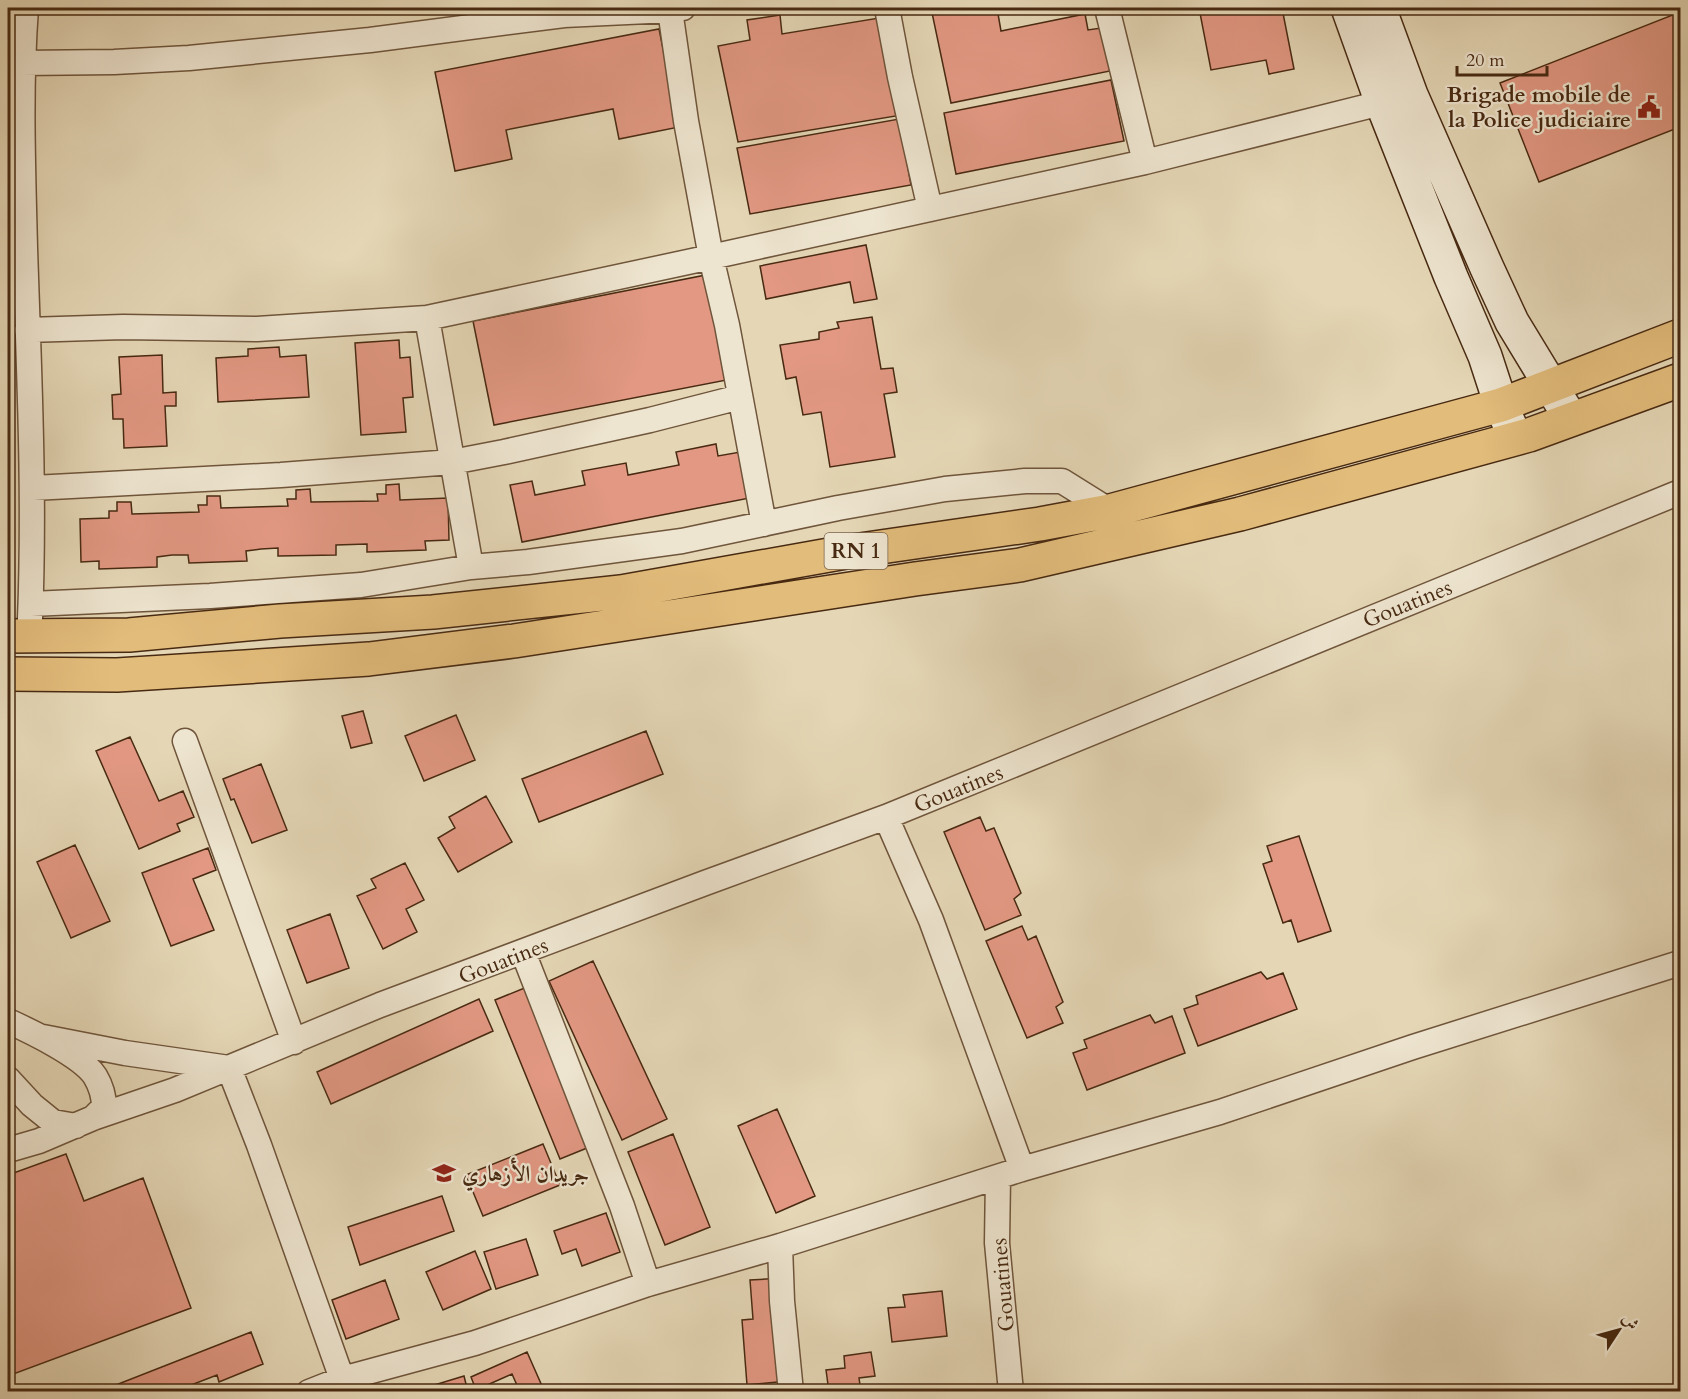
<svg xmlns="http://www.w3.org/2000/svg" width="1688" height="1399" viewBox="0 0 1688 1399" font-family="Cardo,Amiri,serif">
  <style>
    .building { fill: #e29883; stroke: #482a12; stroke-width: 1.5 }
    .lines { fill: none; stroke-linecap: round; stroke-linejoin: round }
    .street-casing { stroke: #6f553b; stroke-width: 27 }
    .secondary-casing { stroke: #482a12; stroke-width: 36 }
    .highway-casing { stroke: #482a12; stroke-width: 36 }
    .street { stroke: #eee5d0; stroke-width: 24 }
    .secondary { stroke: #eee5d0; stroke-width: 33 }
    .highway { stroke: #e2bc7b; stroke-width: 33 }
    .labels { text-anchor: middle; stroke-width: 4.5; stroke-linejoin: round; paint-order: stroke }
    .shield { fill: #eee5d0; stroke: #7a624b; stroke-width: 1.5 }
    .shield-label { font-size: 21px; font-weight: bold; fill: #482a12 }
    .poi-label { font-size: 22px; font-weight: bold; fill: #482a12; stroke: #eee5d0; text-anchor: end }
    .street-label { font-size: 22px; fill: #482a12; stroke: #eee5d0 }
  </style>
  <rect width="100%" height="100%" fill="#e5d7b6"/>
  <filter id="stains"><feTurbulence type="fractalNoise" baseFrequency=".00333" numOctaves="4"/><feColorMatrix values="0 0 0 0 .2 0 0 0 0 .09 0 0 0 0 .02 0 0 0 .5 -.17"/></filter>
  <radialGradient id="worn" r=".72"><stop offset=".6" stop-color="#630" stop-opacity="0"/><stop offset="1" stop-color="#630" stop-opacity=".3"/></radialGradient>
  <path class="building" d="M931 8H997L1001 31 1085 14 1088 30 1101 28 1110 71 951 103Z
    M1199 8H1282L1294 69 1269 74 1266 60 1211 70Z
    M1680 12V127L1539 182 1500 83Z
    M780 15 782 34 879 18 896 116 738 142 718 46 750 40 747 20Z
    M659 29 679 127 619 139 613 109 506 130 512 159 455 171 435 72Z
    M1111 80 1124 141 956 174 944 113Z
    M899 119 911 185 750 214 737 148Z
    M866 245 877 299 854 303 850 282 766 299 760 266Z
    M711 274 732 379 494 425 473 321Z
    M872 317 881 369 893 368 897 392 884 394 895 457 830 467 821 412 803 415 796 377 786 379 780 345 819 339V332L839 328 837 322Z
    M399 340 400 358 410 357 413 397 403 398 406 432 361 435 355 343Z
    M279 347 280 357 306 355 309 397 218 402 216 358 248 356V349Z
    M162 355 163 393 176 392V406H165L167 446 124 448 123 419H113L112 395 121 394 119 357Z
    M716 444 718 456 746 451 755 497 522 542 510 485 532 481 535 495 585 485 582 471 626 463 628 475 679 465 676 452Z
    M399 484 400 500 448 498 449 540 425 541 426 550 367 552V544L336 545V555L278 556V548L261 549 246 551 247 561 189 563 188 555H172L157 557V567L99 569V561L81 562 80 519 109 518V511H117V502H131L132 514 199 512 198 505H207V496H220L221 508 288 506 287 499H296V490L310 489 311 502 378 501 377 494H386V485Z
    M363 711 372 743 351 748 342 716Z
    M456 715 475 760 424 781 405 736Z
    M646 731 663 774 539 822 522 779Z
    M130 737 159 801 183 791 194 817 177 824 180 831 139 849 96 751Z
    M261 764 287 830 252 843 234 799 231 800 223 779Z
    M486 796 512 842 458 872 438 838 455 828 449 817Z
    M980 817 986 831 994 828 1021 893 1014 899 1021 915 985 930 944 832Z
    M1299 836 1331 931 1298 942 1291 920 1283 923 1263 864 1272 861 1267 846Z
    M75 845 110 921 71 938 37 862Z
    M208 848 216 870 193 879 214 930 171 946 142 873Z
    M405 863 424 900 406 909 417 932 383 949 357 896 376 888 371 879Z
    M330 914 349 968 307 983 287 930Z
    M1022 926 1028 940 1036 936 1063 1002 1056 1007 1063 1023 1027 1038 986 941Z
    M593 961 667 1119 622 1140 549 981Z
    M1261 972 1267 979 1283 973 1297 1009 1198 1046 1184 1009 1198 1004 1196 996Z
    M527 987 592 1146 560 1159 495 1000Z
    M479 999 493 1031 331 1104 317 1072Z
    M1150 1015 1155 1023 1172 1016 1185 1053 1087 1090 1073 1053 1087 1048 1084 1040Z
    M777 1109 815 1196 776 1213 738 1126Z
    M673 1134 710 1227 665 1245 628 1152Z
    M543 1144 560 1185 483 1216 466 1175Z
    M66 1154 84 1201 143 1178 191 1308 8 1376V1175Z
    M442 1196 454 1231 360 1265 348 1227Z
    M606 1213 620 1252 582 1266 576 1249 562 1254 554 1231Z
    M526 1239 538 1275 496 1289 484 1252Z
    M475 1251 491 1289 443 1310 426 1272Z
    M783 1278 788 1381 747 1385 742 1320 753 1319 750 1280Z
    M385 1280 399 1319 346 1339 332 1300Z
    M942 1291 947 1336 892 1342 888 1308 905 1307 903 1295Z
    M251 1332 263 1364 219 1382 217 1375 173 1392H98Z
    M527 1352 542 1386 529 1392H520L512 1374 476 1390 471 1377Z
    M871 1352 875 1376 859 1378 861 1392H829L826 1370 845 1368 844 1356Z
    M464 1376 468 1392H432L431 1386Z
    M791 1385V1392H751V1390Z"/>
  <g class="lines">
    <g class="street-casing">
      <path id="street" d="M26 8C20 87 23 167 25 248 29 371 35 495 30 619
        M887 8 900 77 930 209
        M1107 8 1145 162
        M22 63 114 62 189 58 370 40 564 15 670 10 683 8
        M427 318 711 257 686 121 670 10
        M27 330 123 327 257 329 427 318 471 567
        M33 488 281 475 452 462 504 452 650 420 740 397
        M764 524 727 325 711 257 1145 162 1397 99
        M31 604 210 596 361 585 471 567 528 562 682 541 838 508 945 489 1025 481H1062L1110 511
        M185 741 294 1042
        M886 817 931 920 1022 1169
        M523 952 622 1206 648 1284
        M8 1021C30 1031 82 1056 95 1076 101 1086 104 1095 104 1107L93 1118
        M43 1037 125 1053 229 1068 259 1145 342 1379
        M8 1079 32 1105 53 1122 76 1126
        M8 1150 39 1141 93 1118 175 1090 380 1005 705 883 886 817 1680 492
        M998 1177 997 1243 1011 1392
        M780 1246 782 1301 791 1392
        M309 1392 342 1379 475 1343 648 1284 780 1246 1022 1169 1220 1112 1413 1047 1680 963"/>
    </g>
    <g class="secondary-casing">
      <path id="secondary" d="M1348 8 1382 103 1451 277 1485 356 1501 405 1515 437
        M1379 8 1411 95 1487 268 1512 322 1571 419"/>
    </g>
    <g class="highway-casing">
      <path id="highway" d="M8 636 129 635 280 621 433 612 621 592 846 552 1040 524 1110 511 1501 405 1680 336
        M8 674 117 675 369 659 514 641 915 579 1020 565 1240 514 1529 435 1680 380"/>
    </g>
    <use href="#street" class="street"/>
    <use href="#secondary" class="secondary"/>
    <use href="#highway" class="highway"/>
  </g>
  <defs>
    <g id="civic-bare" transform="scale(1.8)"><path d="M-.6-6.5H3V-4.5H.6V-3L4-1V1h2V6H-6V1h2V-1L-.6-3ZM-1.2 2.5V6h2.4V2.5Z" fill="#8f2418" stroke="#eee5d0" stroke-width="2.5" paint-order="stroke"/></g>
    <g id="school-bare" transform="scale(1.8)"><path d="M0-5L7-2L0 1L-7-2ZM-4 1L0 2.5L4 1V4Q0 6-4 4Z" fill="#8f2418" stroke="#eee5d0" stroke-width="2.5" paint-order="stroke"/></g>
  </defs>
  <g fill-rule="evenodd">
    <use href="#civic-bare" x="1649" y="107"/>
    <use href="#school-bare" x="444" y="1173"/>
  </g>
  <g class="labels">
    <rect class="shield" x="824.5" y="533" width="63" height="36" rx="4.5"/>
    <g class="shield-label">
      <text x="856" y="558">RN 1</text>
    </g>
    <g class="poi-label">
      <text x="1631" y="102">Brigade mobile de<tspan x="1631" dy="25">la Police judiciaire</tspan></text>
      <text x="462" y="1181" text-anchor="start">جريدان الأزهاري</text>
    </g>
    <g class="street-label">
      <text transform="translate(1407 603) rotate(-22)" y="8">Gouatines</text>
      <text transform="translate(958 788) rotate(-22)" y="8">Gouatines</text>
      <text transform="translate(503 960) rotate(-21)" y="8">Gouatines</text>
      <text transform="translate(1002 1285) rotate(-95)" y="8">Gouatines</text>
    </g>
  </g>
  <rect width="1688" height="1399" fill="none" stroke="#e5d7b6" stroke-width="30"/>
  <rect x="9" y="9" width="1670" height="1381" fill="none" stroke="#482a12" stroke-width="3"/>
  <rect x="15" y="15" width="1658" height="1369" fill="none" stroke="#482a12" stroke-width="1.5"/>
  <g transform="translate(1619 1330) rotate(54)" stroke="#eee5d0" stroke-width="4.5" paint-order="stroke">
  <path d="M0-4.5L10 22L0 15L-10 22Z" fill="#482a12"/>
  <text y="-9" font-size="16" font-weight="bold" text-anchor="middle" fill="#482a12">ش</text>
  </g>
  <path d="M1457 66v9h90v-9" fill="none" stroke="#482a12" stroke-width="3"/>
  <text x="1466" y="66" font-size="18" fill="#482a12" stroke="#eee5d0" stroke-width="4.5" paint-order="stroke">20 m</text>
  <rect width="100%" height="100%" filter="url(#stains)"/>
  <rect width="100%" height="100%" fill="url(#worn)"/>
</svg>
